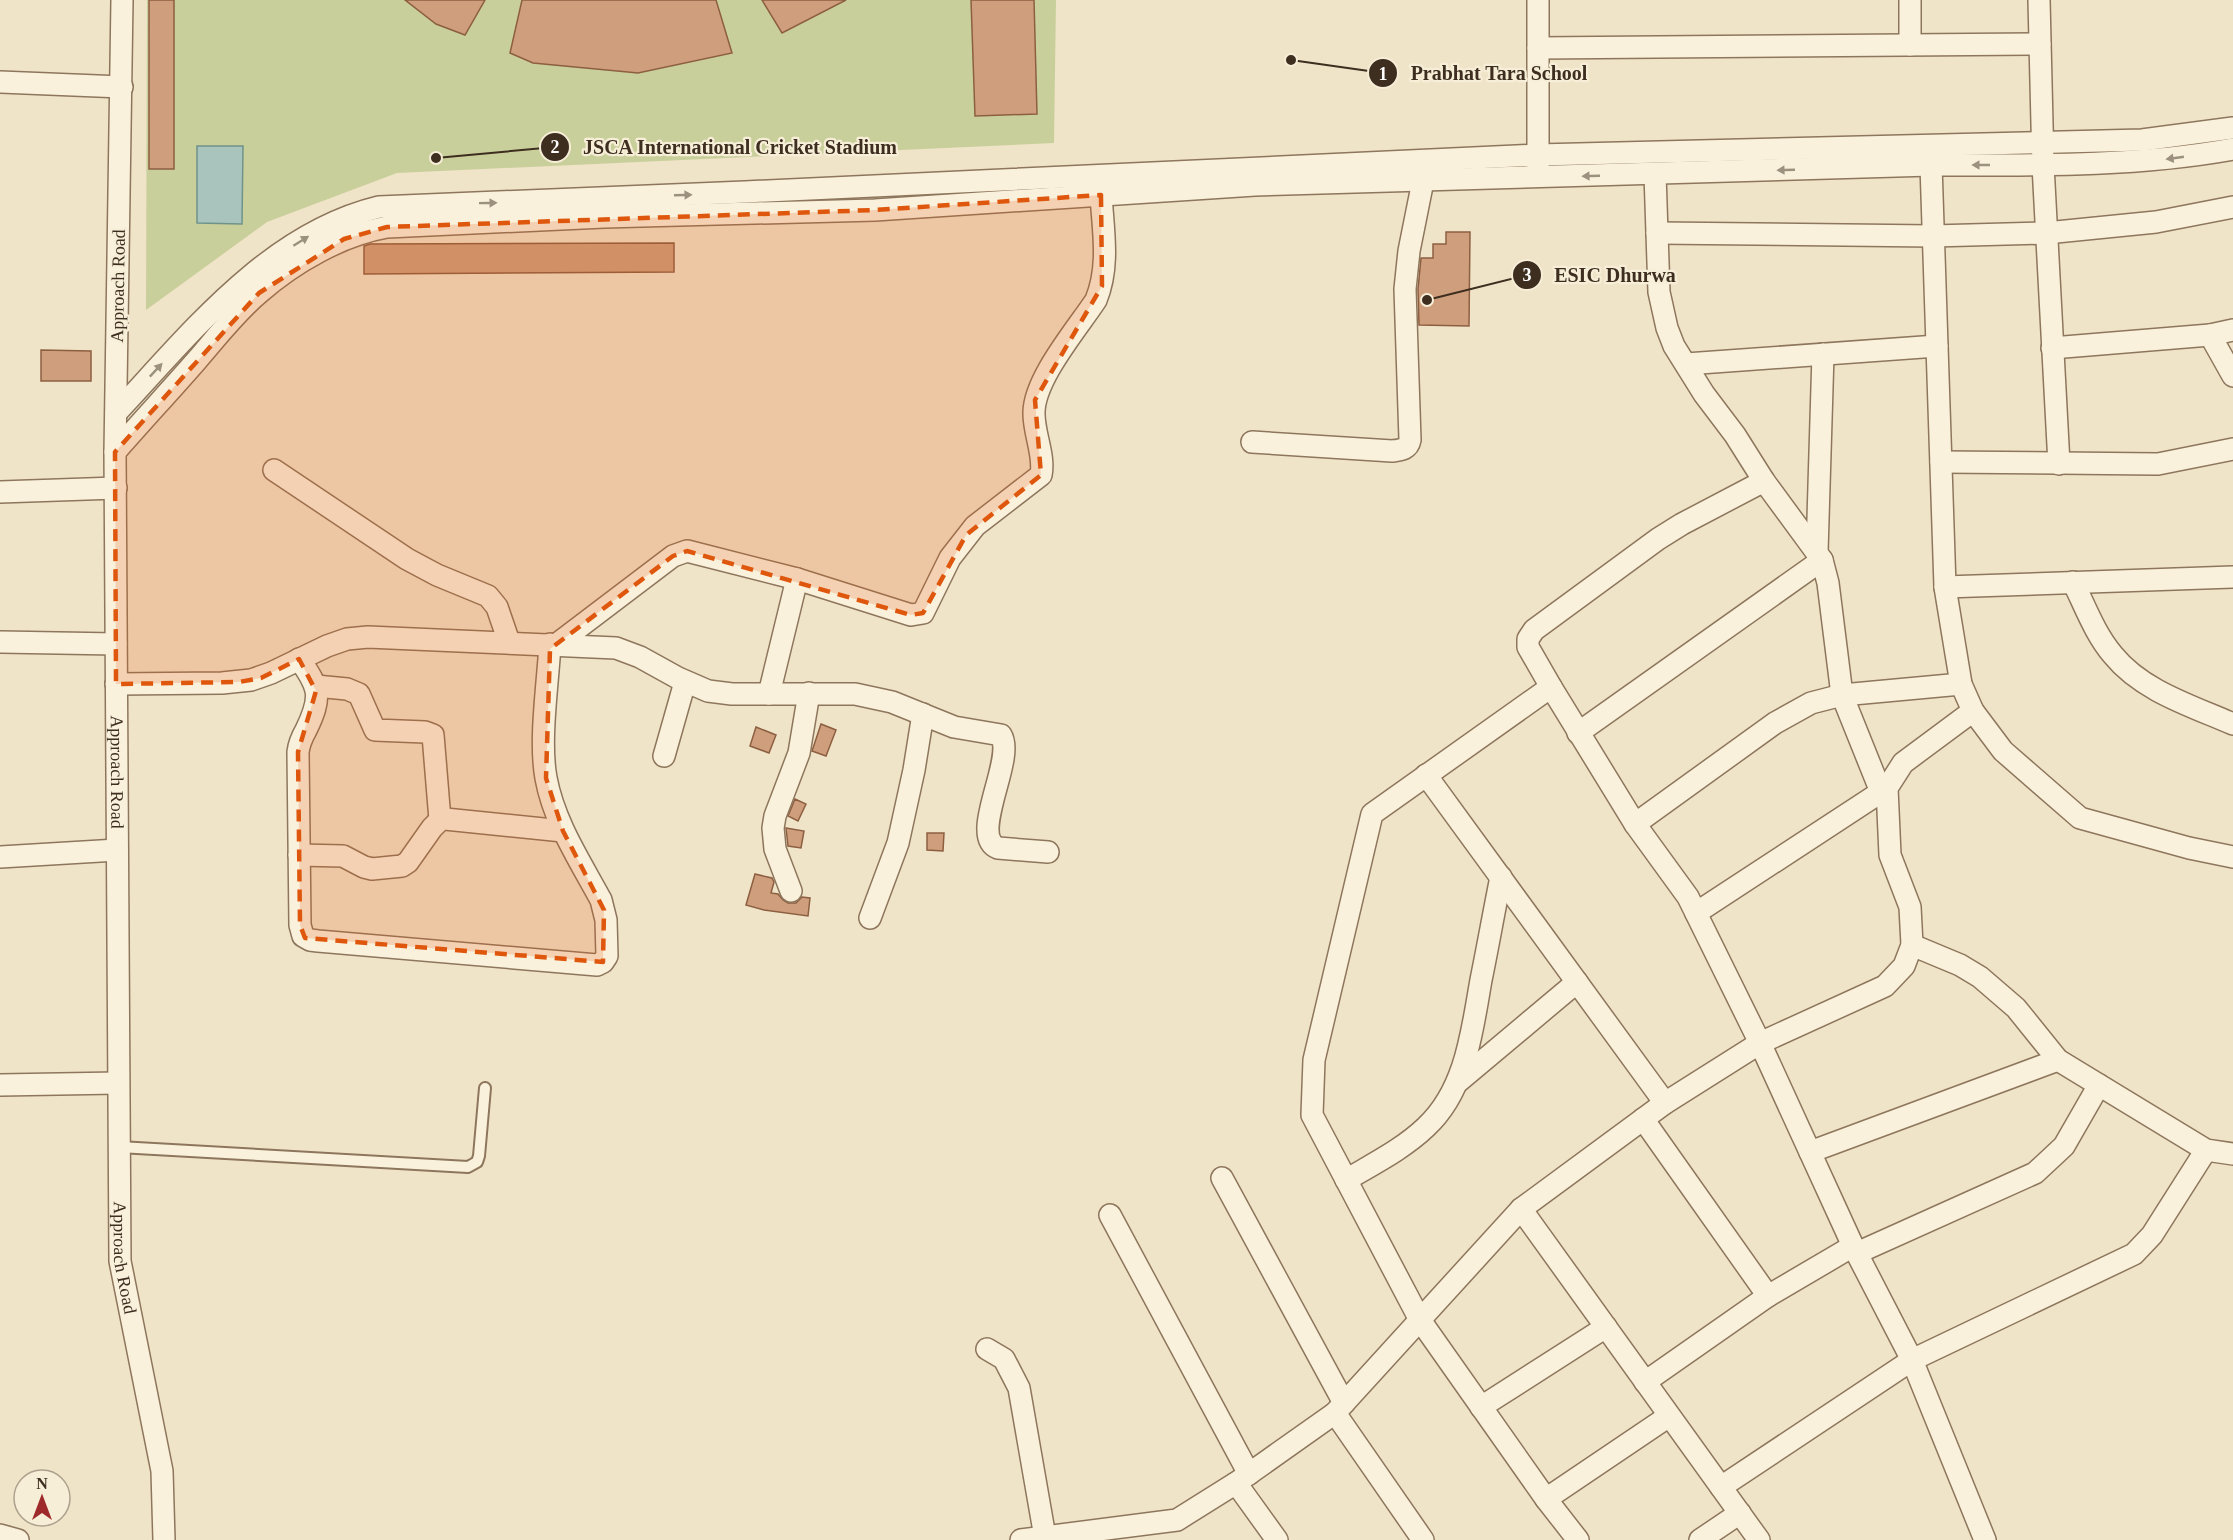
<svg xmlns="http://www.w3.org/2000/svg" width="2233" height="1540" viewBox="0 0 2233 1540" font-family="'Times New Roman',serif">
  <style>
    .green { fill: #c9cf9b }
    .water { fill: #a9c4bc; stroke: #6f938a; stroke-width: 1.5 }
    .building { fill: #cf9f7d; stroke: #8d5f41; stroke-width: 1.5 }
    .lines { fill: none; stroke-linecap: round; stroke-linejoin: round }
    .service-casing { stroke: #8d765c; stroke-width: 14 }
    .minor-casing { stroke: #8d765c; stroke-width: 24 }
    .service { stroke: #faf1dc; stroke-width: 10 }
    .minor { stroke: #faf1dc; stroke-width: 21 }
    .oneway { fill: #9c907e }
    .marked { fill: #df570d; fill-opacity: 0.2; stroke: #df570d; stroke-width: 4.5; stroke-dasharray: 12 8; stroke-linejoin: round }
    .labels { text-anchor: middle; stroke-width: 4.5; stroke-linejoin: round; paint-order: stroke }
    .street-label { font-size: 18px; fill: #3d2e20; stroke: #f7eed8 }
    .leader { fill: none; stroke: #3d2e20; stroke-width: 2 }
    .callout-dot { fill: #3d2e20; stroke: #f7eed8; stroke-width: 2 }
    .mark-label { font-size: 18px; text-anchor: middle; font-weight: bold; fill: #fff }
    .callout-label { font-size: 20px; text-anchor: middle; font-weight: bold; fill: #3d2e20; stroke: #f7eed8; stroke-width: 4.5; stroke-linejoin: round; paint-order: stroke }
  </style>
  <rect width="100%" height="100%" fill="#f0e4c8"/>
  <path class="green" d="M147 0H1056L1054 143 397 173 267 222 146 310Z"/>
  <path class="water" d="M197 146H243L242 224 197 223Z"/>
  <path class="building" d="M149 0H174V169H149Z
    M405 0H485L465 35 436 24Z
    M522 0H716L732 53 638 73 533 63 510 53Z
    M762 0H846L782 33Z
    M971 0H1034L1037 114 975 116Z
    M1446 232H1470L1469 326 1419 325 1418 289 1421 258H1433V244H1446Z
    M674 243V272L364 274V246L370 244Z
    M41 350 91 351V381H41Z
    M821 724 836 730 826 756 812 751Z
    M756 727 776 735 769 753 750 746Z
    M795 799 806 804 798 821 788 816Z
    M786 828 804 831 801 848 788 846Z
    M927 833H944L943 851 927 850Z
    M755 874 772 878 774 882 771 893 778 894 783 900 788 903H796L802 897 810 898 808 916 764 910 746 905Z"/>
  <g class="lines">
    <g class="service-casing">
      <path id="service" d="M119 1147 468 1167 477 1162 479 1156 485 1088"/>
    </g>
    <g class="minor-casing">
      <g id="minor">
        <path id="s1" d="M122 0 115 452 120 1261 162 1471 164 1540"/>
        <path d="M1538 0V167"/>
        <path d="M1910 0V45"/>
        <path d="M2039 0 2043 165 2059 464"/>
        <path d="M1538 48 2040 44"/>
        <path d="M0 82 122 87"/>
        <path d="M1931 165 1945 587 1961 684 1973 711 2003 751 2080 818 2189 848 2233 857"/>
        <path d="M1655 174 1659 292 1667 328 1674 346 1704 394 1735 435 1764 481 1822 560 1828 583 1842 695 1881 792"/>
        <path d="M1657 233 1933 236 2046 233 2156 222 2233 207"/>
        <path d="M2210 335 2233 376"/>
        <path d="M2052 348 2210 335 2233 330"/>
        <path d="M1686 364 1937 346"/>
        <path d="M116 413C191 333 268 234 379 207L745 192 1538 155 2142 140 2233 128"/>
        <path d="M1252 442 1392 451C1400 450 1408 450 1410 440L1405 289 1409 251 1423 181"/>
        <path d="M115 452C142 421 170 391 197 360 217 337 236 312 259 293 294 262 342 235 387 227L604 217 875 210 1255 185 1931 165C2032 165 2133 167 2233 149"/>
        <path d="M1941 462 2158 464 2233 449"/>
        <path d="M274 470 407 559 437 575 488 596 497 607 509 642"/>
        <path d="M0 492 116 488"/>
        <path d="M1817 552 1823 354"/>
        <path d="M2073 582C2085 606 2095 634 2113 655 2142 691 2192 706 2233 724"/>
        <path d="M1945 587 2233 577"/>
        <path d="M0 642 116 644"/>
        <path d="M557 644 673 556 687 551 797 579 911 615 923 613 950 558 975 526 1041 475C1045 456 1034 434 1034 414 1033 380 1077 329 1096 300 1110 266 1103 230 1101 195"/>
        <path d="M299 659C320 688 322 697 306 730 302 737 299 744 298 752L300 925 303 936 310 940 318 941 597 965 603 962 607 956 606 920 601 900C580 861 554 822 546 778 539 740 548 683 550 644"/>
        <path d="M116 684 222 683 251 680 271 673 327 646 347 639 368 637 616 648 640 657 678 678 708 691 732 694H855L892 702 954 727 1001 735C1016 759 968 836 998 848L1048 852"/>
        <path d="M316 686 347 689 359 694 375 730 425 732 433 735 440 820"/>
        <path d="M1551 687 1528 647V639L1534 630 1658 539 1682 524 1764 481"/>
        <path d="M769 694 797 579"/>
        <path d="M1578 733 1822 560"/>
        <path d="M664 756 685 682"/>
        <path d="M1426 775 1665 1103"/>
        <path d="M1635 824 1775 723 1811 703 1842 695 1961 684"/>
        <path d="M299 855 343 856 364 867 372 869 402 866 408 862 432 828 440 820 445 819 563 831"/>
        <path d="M0 857 117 850"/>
        <path d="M791 891 775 849 773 828 775 816 799 753 809 693"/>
        <path d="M1696 913 1887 788"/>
        <path d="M870 918 898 843 914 770 923 714"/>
        <path d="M1912 945 1960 965 1980 977 2016 1008 2058 1060 2206 1150 2233 1154"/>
        <path d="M1459 1081 1577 982"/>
        <path d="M0 1085 118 1083"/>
        <path d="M1643 1119 1768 1296"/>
        <path d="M1810 1152 2058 1060"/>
        <path d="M1222 1178 1344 1403"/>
        <path d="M1346 1180C1373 1164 1403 1149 1426 1127 1466 1090 1472 1031 1481 980 1488 946 1494 911 1501 877"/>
        <path d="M1521 1209 1759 1540"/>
        <path d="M1110 1215 1249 1474"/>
        <path d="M1857 1253 2035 1173 2064 1146 2099 1085"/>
        <path d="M987 1349 1004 1359 1019 1388 1045 1537"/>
        <path d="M1645 1382 1768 1296 1853 1246"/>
        <path d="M1481 1407 1606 1327"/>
        <path d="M1335 1413 1423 1540"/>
        <path d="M1236 1483 1277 1540"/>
        <path d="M1721 1487 1912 1360 2134 1254 2152 1235 2206 1150"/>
        <path d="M1546 1499 1669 1416"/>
        <path d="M0 1535 18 1540"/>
        <path d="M1021 1540 1177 1520 1236 1483 1335 1413 1521 1209 1665 1103 1760 1043 1885 986 1904 966 1912 945 1910 907 1890 855 1887 788 1903 763 1973 711"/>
        <path d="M1578 1540 1546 1499 1420 1320 1312 1115 1314 1060 1372 814 1551 687 1635 824 1688 897 1760 1043 1853 1246 1912 1360 1985 1540"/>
        <path d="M1700 1540 1740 1513"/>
      </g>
    </g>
    <use href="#service" class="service"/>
    <use href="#minor" class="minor"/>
  </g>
  <defs><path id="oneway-solid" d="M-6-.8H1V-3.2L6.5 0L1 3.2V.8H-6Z" transform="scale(1.5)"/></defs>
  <g class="oneway">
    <use href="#oneway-solid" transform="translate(2175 158) rotate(172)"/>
    <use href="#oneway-solid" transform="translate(1981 165) rotate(-180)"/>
    <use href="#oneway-solid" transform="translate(1786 170) rotate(178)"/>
    <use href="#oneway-solid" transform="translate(1591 176) rotate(178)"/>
    <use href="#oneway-solid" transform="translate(683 195) rotate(-2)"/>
    <use href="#oneway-solid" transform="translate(488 203) rotate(-1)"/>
    <use href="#oneway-solid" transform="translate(301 241) rotate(-32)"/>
    <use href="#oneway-solid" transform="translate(156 370) rotate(-47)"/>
  </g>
  <path class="marked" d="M1101 195 1102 286 1035 400 1041 475 966 535 923 613 911 615 687 551 673 556 550 649 546 778 563 831 604 910 603 962 305 938 300 925 298 752 316 691 299 659 261 678 239 682 116 684 115 452 259 293 344 239 387 227 875 210Z"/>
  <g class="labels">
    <g class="street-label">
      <text transform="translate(118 286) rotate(-89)" y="6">Approach Road</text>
      <text dy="6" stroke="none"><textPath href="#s1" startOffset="772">Approach Road</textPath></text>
      <text dy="6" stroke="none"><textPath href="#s1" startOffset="1258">Approach Road</textPath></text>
    </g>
  </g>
  <path class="leader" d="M1291 60L1383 73M436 158L555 147M1427 300L1527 275"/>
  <g class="callout-dot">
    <circle cx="1291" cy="60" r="6"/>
    <circle cx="436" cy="158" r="6"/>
    <circle cx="1427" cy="300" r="6"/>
    <circle cx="1383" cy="73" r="15"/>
    <circle cx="555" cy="147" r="15"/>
    <circle cx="1527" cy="275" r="15"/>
  </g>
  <g class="mark-label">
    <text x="1383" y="80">1</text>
    <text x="555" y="153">2</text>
    <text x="1527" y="281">3</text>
  </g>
  <g class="callout-label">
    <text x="1499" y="80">Prabhat Tara School</text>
    <text x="740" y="154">JSCA International Cricket Stadium</text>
    <text x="1615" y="282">ESIC Dhurwa</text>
  </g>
  <g transform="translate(42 1498)"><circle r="28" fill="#f7eed8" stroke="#ada18e" stroke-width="1.5"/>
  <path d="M0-4.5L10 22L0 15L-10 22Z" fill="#9e2a2b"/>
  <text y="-9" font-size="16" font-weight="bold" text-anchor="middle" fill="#3d2e20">N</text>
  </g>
</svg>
